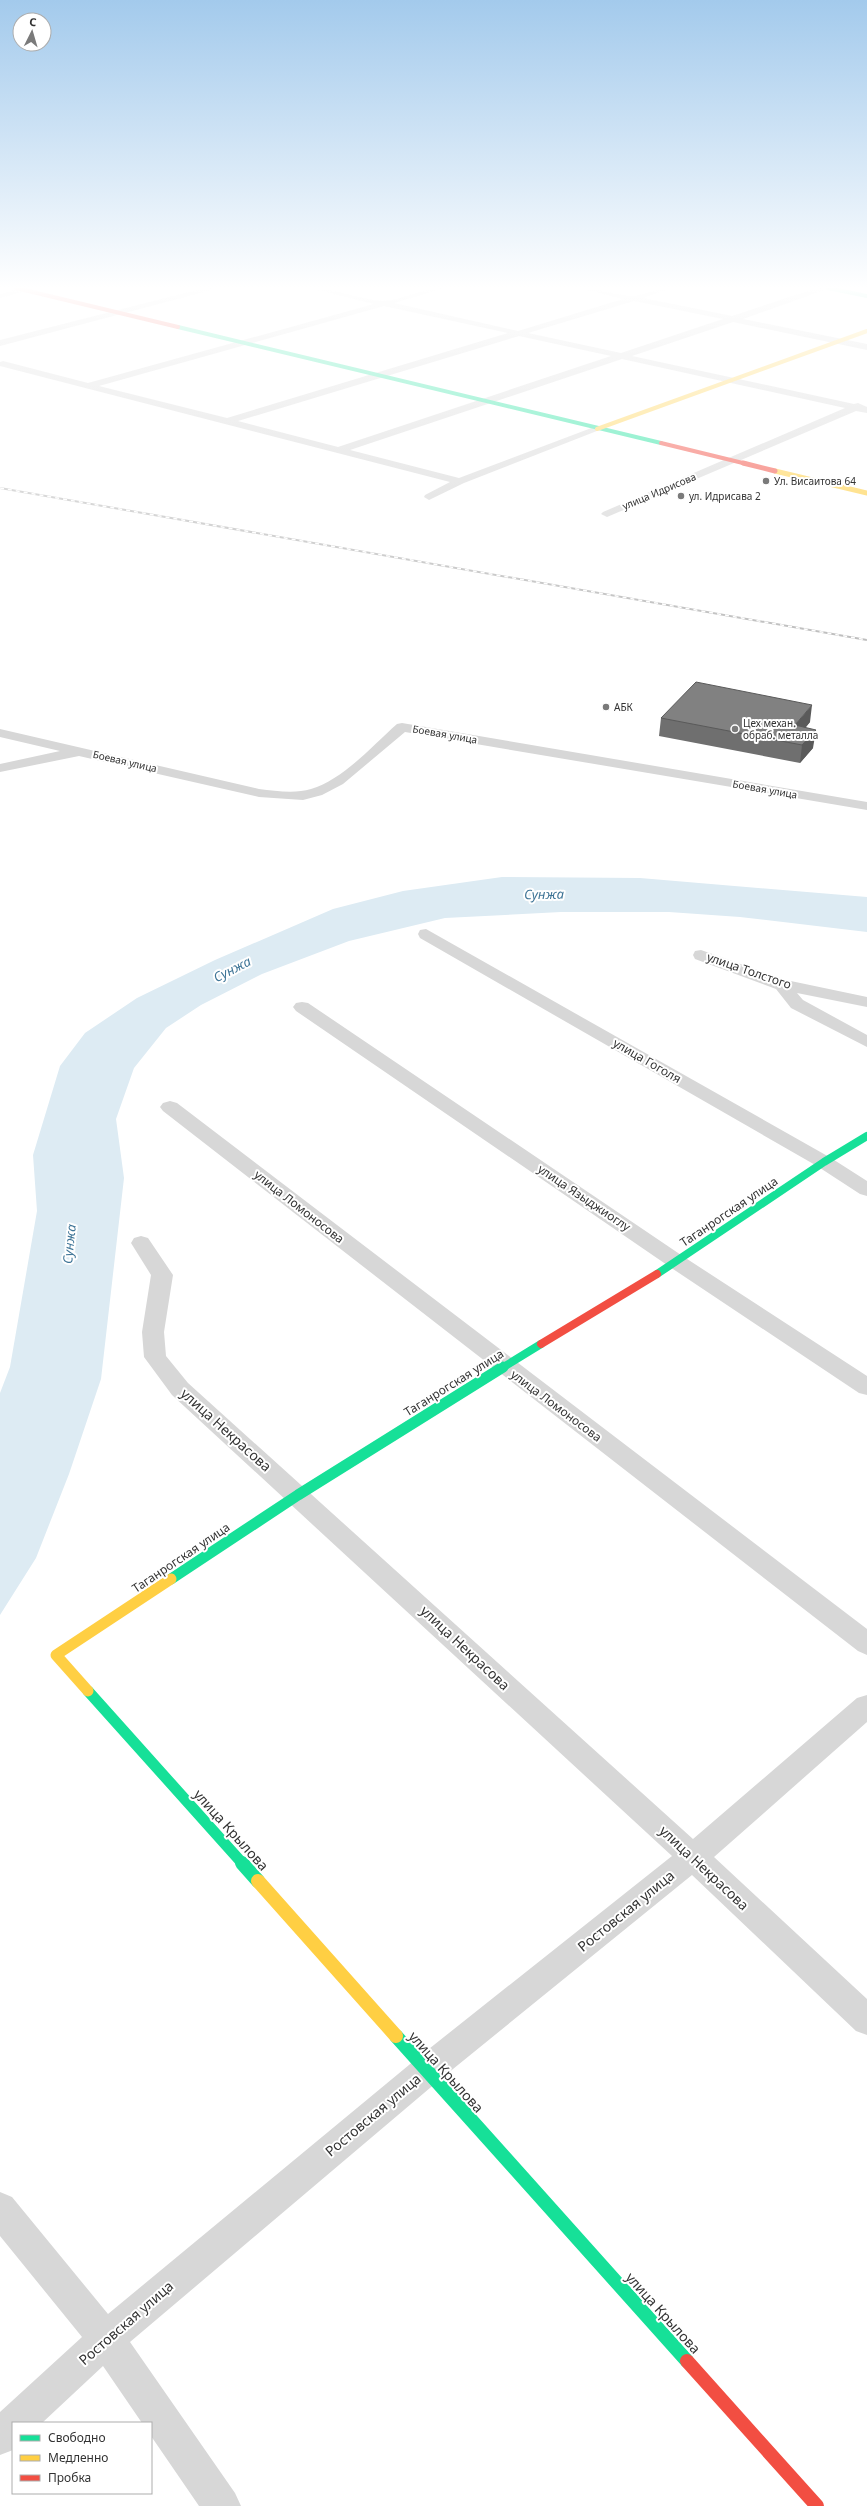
<svg xmlns="http://www.w3.org/2000/svg" width="867" height="2506" viewBox="0 0 867 2506" font-family="'Noto Sans',sans-serif">
  <style>
    .water { fill: #ddebf3 }
    .lines { fill: none; stroke-linecap: round; stroke-linejoin: round }
    .street { fill: #d7d7d7; fill-rule: evenodd }
    .fast-far3 { stroke: #16e098; stroke-width: 4 }
    .fast-far2 { stroke: #16e098; stroke-width: 8 }
    .fast-far1 { stroke: #16e098; stroke-width: 11 }
    .fast { stroke: #16e098; stroke-width: 14 }
    .slow-far3 { stroke: #ffcf43; stroke-width: 4 }
    .slow-far2 { stroke: #ffcf43; stroke-width: 5 }
    .slow-far1 { stroke: #ffcf43; stroke-width: 11 }
    .slow { stroke: #ffcf43; stroke-width: 14 }
    .jam-far3 { stroke: #f24e42; stroke-width: 4 }
    .jam-far2 { stroke: #f24e42; stroke-width: 5 }
    .jam-far1 { stroke: #f24e42; stroke-width: 8 }
    .jam { stroke: #f24e42; stroke-width: 14 }
    .rail-casing { stroke: #bebebe; stroke-width: 2 }
    .rail { stroke: #fff; stroke-width: 1.5; stroke-dasharray: 4; stroke-linecap: butt }
    .wall { fill: #6f6f6f }
    .shaded-wall { fill: #5a5a5a }
    .building { fill: #818181; stroke: #5a5a5a }
    .poi-dot { fill: #7a7a7a; stroke: #fff; stroke-width: 1.5 }
    .labels { text-anchor: middle; stroke-width: 4; stroke-linejoin: round; paint-order: stroke }
    .far-poi-label { font-size: 10px; fill: #333; stroke: #fff; text-anchor: start }
    .far-street-label { font-size: 10px; fill: #333; stroke: #fff }
    .street-label { font-size: 12px; fill: #333; stroke: #fff }
    .water-label { font-size: 13px; font-style: italic; fill: #3f7597; stroke: #fff }
    .near-street-label { font-size: 14px; fill: #333; stroke: #fff }
  </style>
  <rect width="100%" height="100%" fill="#fff"/>
  <path class="water" d="M502 877 640 878 867 897V932L740 917 669 912H561L445 918 349 941 262 974 201 1005 166 1028 134 1068 116 1119 124 1178 101 1379 69 1474 36 1558 0 1615V1393L10 1367 37 1211 33 1155 60 1066 85 1033 137 998 215 960 333 909 403 891Z"/>
  <g class="lines">
    <path class="street" d="M22 288H36L0 298V294Z
      M205 288H219L0 346V340Z
      M310 288C336 288 359 300 383 301 400 301 422 288 444 288L394 303 518 331 623 299 580 288C596 288 622 297 634 296 647 294 657 288 671 288L643 298 732 316 817 288H830L743 319 867 344V350L733 322 632 356 854 404 858 403 867 407V413L856 411 607 517 601 514 603 512 845 408 622 359 350 450 459 478 594 427 602 429 464 483 429 500 424 497 425 495 450 482 0 366V362L3 361 88 383 374 304ZM634 301 723 319 621 353 528 333ZM384 306 508 333 227 418 99 386ZM519 336 611 356 338 447 238 421Z
      M402 723 867 802V810L405 732 343 784 322 795 303 800 259 797 79 756 0 772V764L60 751 0 737V729L259 789C276 791 295 794 311 789 344 779 372 746 397 724Z
      M426 929 831 1158 867 1181V1196L860 1194 817 1166 420 938 418 934 420 930Z
      M701 950 786 980 867 997V1007L797 993 803 1000 867 1035V1047L791 1008 776 989 695 959 693 955 695 951Z
      M302 1002 308 1003 684 1257 867 1376V1395L859 1393 670 1267 296 1011 293 1007 296 1003Z
      M170 1101 177 1103 867 1629V1655L858 1651 163 1111 160 1107 163 1103Z
      M141 1236 148 1238 173 1275 164 1332 166 1356 188 1383 693 1839 857 1698 867 1695V1722L714 1857 867 1999V2035L856 2031 692 1875 437 2082 130 2342 235 2493 241 2506H199L151 2436V2423H142L103 2366 42 2423H13V2450L0 2455V2412L82 2337 0 2236V2192L12 2197 108 2314 415 2060 672 1856 172 1395 144 1357 142 1332 151 1275 131 1243 134 1238Z"/>
    <path class="fast-far3" d="M828 288 867 296
      M178 327 661 443"/>
    <path class="fast-far2" d="M657 1274 824 1162 867 1136
      M502 1368 541 1344"/>
    <path class="fast-far1" d="M171 1579 298 1495 503 1367
      M88 1691 243 1864"/>
    <path class="fast" d="M242 1863 258 1881
      M396 2036 687 2361"/>
    <path class="slow-far3" d="M597 429 867 331"/>
    <path class="slow-far2" d="M775 471 867 493"/>
    <path class="slow-far1" d="M88 1691 56 1655 171 1579"/>
    <path class="slow" d="M258 1881 396 2036"/>
    <path class="jam-far3" d="M16 288 178 327
      M661 443 747 464"/>
    <path class="jam-far2" d="M743 463 775 471"/>
    <path class="jam-far1" d="M541 1344 657 1274"/>
    <path class="jam" d="M687 2361 817 2506"/>
    <g class="rail-casing">
      <path id="rail" d="M0 488 867 640"/>
    </g>
    <use href="#rail" class="rail"/>
  </g>
  <path class="wall" d="M661 718 810 722 805 728 813 748 800 763 659 736Z"/>
  <path class="shaded-wall" d="M812 705 810 722 793 743 795 725Z
    M816 730 813 748 800 763 802 745Z"/>
  <path class="building" d="M696 682 812 705 795 725 816 730 802 745 661 718Z"/>
  <linearGradient id="sky" x2="0" y2="1"><stop stop-color="#a3caec"/><stop offset="0.45" stop-color="#fff"/><stop offset="1" stop-color="#fff" stop-opacity="0"/></linearGradient>
  <rect width="867" height="639" fill="url(#sky)"/>
  <g class="poi-dot">
    <circle cx="766" cy="481" r="4"/>
    <circle cx="681" cy="496" r="4"/>
    <circle cx="606" cy="707" r="4"/>
    <circle cx="735" cy="729" r="4"/>
  </g>
  <g class="labels">
    <g class="far-poi-label">
      <text x="774" y="485">Ул. Висаитова 64</text>
      <text x="689" y="500">ул. Идрисава 2</text>
      <text x="614" y="711">АБК</text>
      <text x="743" y="727">Цех механ.<tspan x="743" dy="12">обраб. металла</tspan></text>
    </g>
    <g class="far-street-label">
      <text transform="translate(659 491) rotate(-23)" y="4">улица Идрисова</text>
      <text transform="translate(445 734) rotate(10)" y="4">Боевая улица</text>
      <text transform="translate(125 761) rotate(13)" y="4">Боевая улица</text>
      <text transform="translate(765 789) rotate(10)" y="4">Боевая улица</text>
    </g>
    <g class="street-label">
      <text transform="translate(749 971) rotate(19)" y="4">улица Толстого</text>
      <text transform="translate(647 1061) rotate(30)" y="4">улица Гоголя</text>
      <text transform="translate(584 1198) rotate(34)" y="4">улица Языджиоглу</text>
      <text transform="translate(299 1207) rotate(38)" y="4">улица Ломоносова</text>
      <text transform="translate(729 1212) rotate(-34)" y="4">Таганрогская улица</text>
      <text transform="translate(454 1383) rotate(-32)" y="4">Таганрогская улица</text>
      <text transform="translate(556 1406) rotate(37)" y="4">улица Ломоносова</text>
      <text transform="translate(181 1558) rotate(-34)" y="4">Таганрогская улица</text>
    </g>
    <g class="water-label">
      <text transform="translate(544 894) rotate(-1)" y="5">Сунжа</text>
      <text transform="translate(232 969) rotate(-27)" y="5">Сунжа</text>
      <text transform="translate(69 1244) rotate(-84)" y="5">Сунжа</text>
    </g>
    <g class="near-street-label">
      <text transform="translate(226 1430) rotate(42)" y="5">улица Некрасова</text>
      <text transform="translate(465 1648) rotate(43)" y="5">улица Некрасова</text>
      <text transform="translate(231 1830) rotate(48)" y="5">улица Крылова</text>
      <text transform="translate(704 1868) rotate(43)" y="5">улица Некрасова</text>
      <text transform="translate(626 1911) rotate(-39)" y="5">Ростовская улица</text>
      <text transform="translate(446 2072) rotate(48)" y="5">улица Крылова</text>
      <text transform="translate(373 2115) rotate(-40)" y="5">Ростовская улица</text>
      <text transform="translate(663 2313) rotate(48)" y="5">улица Крылова</text>
      <text transform="translate(126 2323) rotate(-41)" y="5">Ростовская улица</text>
    </g>
  </g>
  <rect x="12" y="2422" width="140" height="72" fill="#ffffff" stroke="#adadad"/>
  <rect x="20" y="2435" width="20" height="6" fill="#16e098" stroke="#adadad"/>
  <text x="48" y="2442" font-size="12" fill="#333333">Свободно</text>
  <rect x="20" y="2455" width="20" height="6" fill="#ffcf43" stroke="#adadad"/>
  <text x="48" y="2462" font-size="12" fill="#333333">Медленно</text>
  <rect x="20" y="2475" width="20" height="6" fill="#f24e42" stroke="#adadad"/>
  <text x="48" y="2482" font-size="12" fill="#333333">Пробка</text>
  <g transform="translate(32 32) rotate(5)"><circle r="19" fill="#ffffff" stroke="#adadad"/>
  <path d="M0-3L7 15L0 10L-7 15Z" fill="#7a7a7a"/>
  <text y="-6" font-size="11" font-weight="bold" text-anchor="middle" fill="#333333">С</text>
  </g>
</svg>
